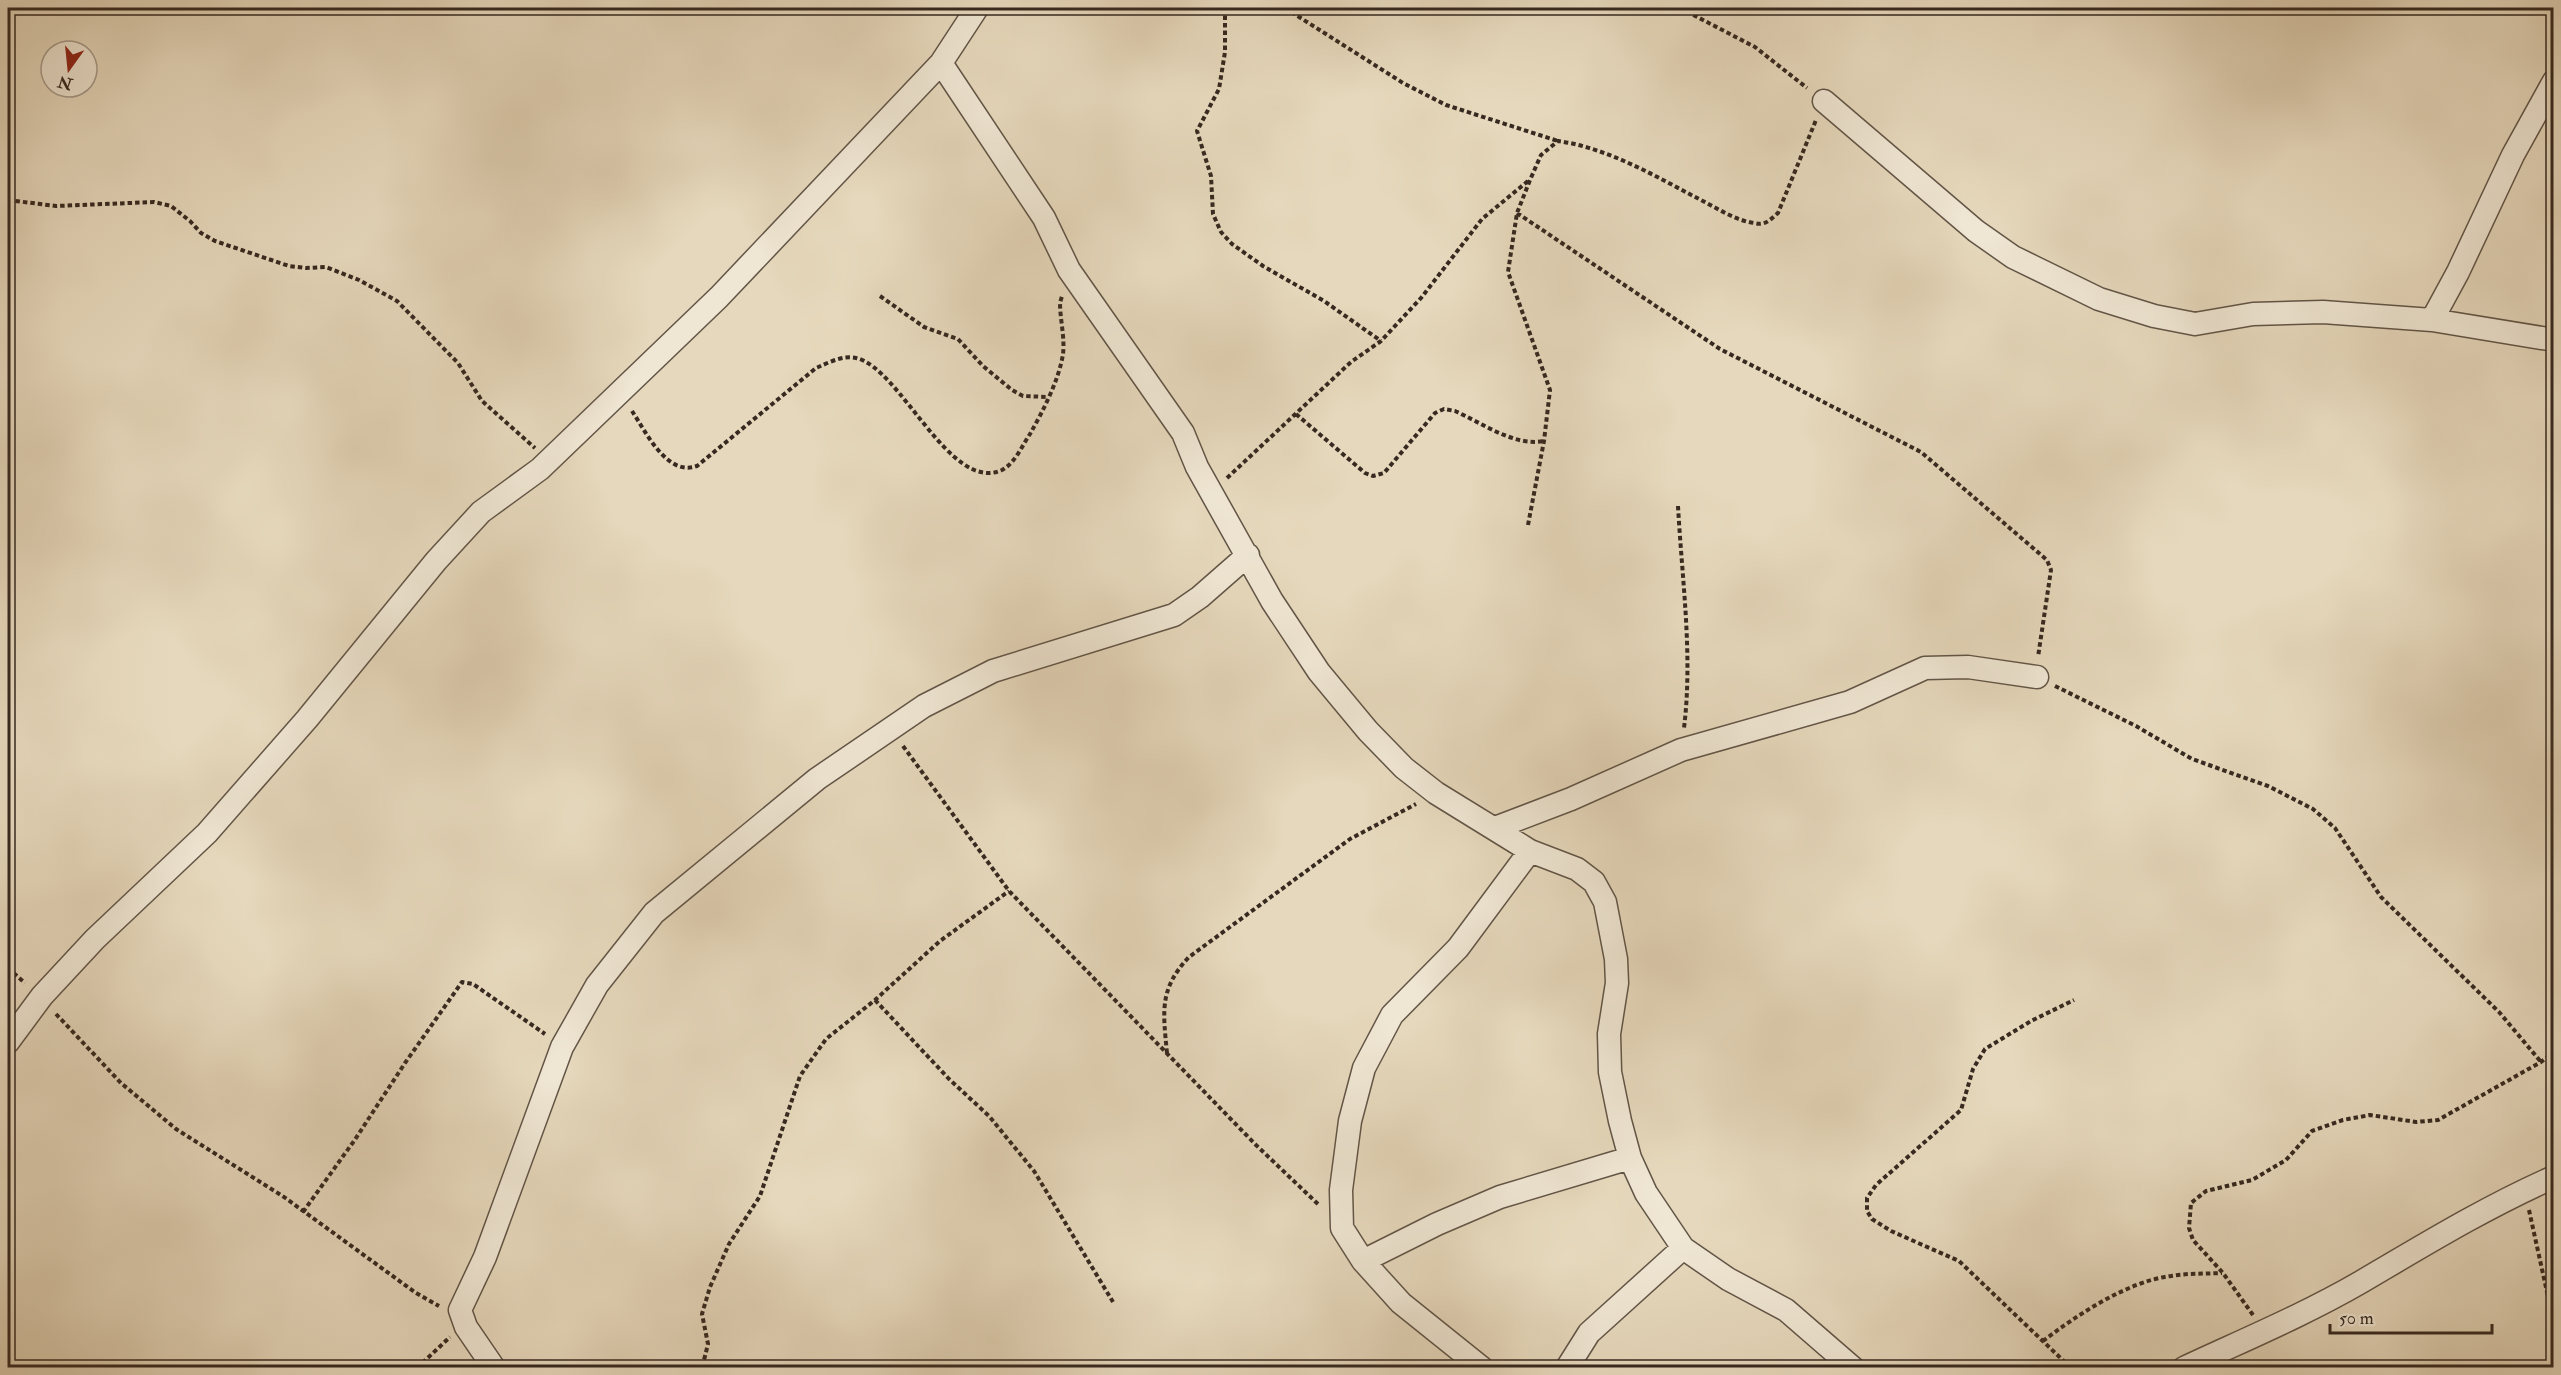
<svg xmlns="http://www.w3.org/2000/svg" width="2561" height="1375" viewBox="0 0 2561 1375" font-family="'IM FELL Double Pica',serif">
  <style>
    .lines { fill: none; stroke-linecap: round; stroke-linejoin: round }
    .street-casing { stroke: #625547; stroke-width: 25 }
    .path { stroke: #362920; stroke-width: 4; stroke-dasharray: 4.5 3; stroke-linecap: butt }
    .street { stroke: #efe6d3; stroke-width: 22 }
  </style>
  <rect width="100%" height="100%" fill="#e6d8bc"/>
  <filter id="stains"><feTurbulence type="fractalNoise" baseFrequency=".00333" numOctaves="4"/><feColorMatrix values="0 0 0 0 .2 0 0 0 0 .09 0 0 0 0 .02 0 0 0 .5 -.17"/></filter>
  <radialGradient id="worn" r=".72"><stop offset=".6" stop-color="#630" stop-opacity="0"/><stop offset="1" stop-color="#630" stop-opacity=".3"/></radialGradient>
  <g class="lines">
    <g class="street-casing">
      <path id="street" d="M941 63 1044 218 1069 270 1183 433 1197 467 1272 601 1319 672 1368 731 1404 768 1436 793 1530 851 1577 869 1594 882 1605 902 1616 959 1617 983 1609 1034 1610 1072 1620 1121 1630 1158 1646 1193 1683 1248 1728 1279 1786 1310 1853 1368
        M1824 101 1976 231 2013 257 2099 299 2154 316 2195 324 2253 314 2323 312 2432 320 2554 340
        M2432 320 2458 272 2513 155 2554 81
        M1495 828 1571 799 1681 750 1850 702 1925 668 1968 667 2037 677
        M8 1042 42 996 95 939 207 833 307 719 436 561 481 512 540 469 719 297 941 63 977 8
        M1363 1261 1437 1224 1500 1197 1630 1158
        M494 1368 466 1327 460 1310 485 1257 562 1047 597 985 654 913 817 779 924 706 993 671 1174 615 1200 597 1248 555
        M1482 1368 1401 1303 1363 1261 1342 1228 1341 1190 1350 1121 1364 1068 1392 1015 1458 948 1530 851
        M1567 1368 1589 1333 1683 1248
        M2184 1368C2244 1340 2304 1315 2361 1282 2424 1245 2486 1207 2554 1177"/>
    </g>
    <path class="path" d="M1225 8V52L1219 89 1197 131 1211 176 1213 214 1221 232 1232 244 1263 266 1324 301 1381 341
      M1285 8 1403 83 1446 105 1558 141
      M1680 8 1755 47 1807 88
      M8 200 56 206 154 202 171 206 190 221 201 233 215 241 289 266 306 268 326 267 359 280 397 301 458 363 482 401 535 448
      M1517 213 1720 349 1921 452 2047 560 2051 570 2038 657
      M880 296 924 327 958 339 983 366 1012 390 1023 396 1048 397
      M632 411C646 432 667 477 697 466L816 368C828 363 842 355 856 358 901 368 950 494 1002 470 1015 463 1022 446 1030 434 1043 411 1059 380 1063 354 1065 338 1060 319 1060 303L1062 296
      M1296 414 1365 473 1373 476 1384 473 1435 413 1444 409 1455 411C1482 423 1515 447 1544 441
      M1227 478 1351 362 1381 341 1421 298 1482 219 1528 181
      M1678 506C1682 580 1693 655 1684 728
      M1528 525 1544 441 1550 390 1508 272 1517 213 1530 180 1541 155 1558 141C1608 148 1655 176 1699 199 1717 208 1734 220 1754 223 1765 226 1770 220 1778 213L1816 120
      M2055 686 2136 726 2192 759 2268 786 2313 809 2335 828 2381 897 2499 1012 2541 1062
      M903 746 1009 891 1256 1145 1320 1206
      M8 968 25 983
      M875 1000 949 1079 989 1116 1034 1171 1113 1302
      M56 1014 121 1083 176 1129 284 1197 416 1293 439 1306
      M1167 1053C1163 1011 1159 989 1189 957L1350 839 1416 804
      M2529 1210 2554 1324
      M303 1212 354 1141 405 1063 462 982 473 984 545 1034
      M2253 1315 2223 1273 2193 1240 2189 1228 2191 1203 2206 1191 2252 1180 2286 1160 2312 1131 2343 1120 2370 1115 2416 1122 2438 1120 2541 1062 2554 1052
      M2043 1341C2077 1315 2128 1281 2171 1276 2188 1273 2205 1274 2222 1273
      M704 1360 709 1368
      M417 1368 450 1337
      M692 1368 704 1360 708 1344 702 1314 710 1287 729 1244 760 1196 800 1076 826 1039 875 1000 940 941 1009 891
      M2071 1368 1959 1261 1891 1231 1872 1219 1867 1211V1198L1876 1185 1961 1110 1973 1069 1985 1049 2031 1021 2074 1000"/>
    <use href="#street" class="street"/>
  </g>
  <rect width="2561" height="1375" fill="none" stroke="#e6d8bc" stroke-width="30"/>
  <rect x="9" y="9" width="2543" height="1357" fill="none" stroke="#362920" stroke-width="3"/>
  <rect x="15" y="15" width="2531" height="1345" fill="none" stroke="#362920" stroke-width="1.5"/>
  <g transform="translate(69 69) rotate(195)"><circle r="28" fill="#efe6d3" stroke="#a59a8b" stroke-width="1.5"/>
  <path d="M0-4.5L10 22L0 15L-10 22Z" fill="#8f2418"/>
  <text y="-9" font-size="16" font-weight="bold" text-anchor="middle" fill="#362920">N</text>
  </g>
  <path d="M2330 1324v9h162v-9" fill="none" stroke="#362920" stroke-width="3"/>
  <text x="2339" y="1324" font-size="18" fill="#362920" stroke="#efe6d3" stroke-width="4.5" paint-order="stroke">50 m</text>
  <rect width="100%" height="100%" filter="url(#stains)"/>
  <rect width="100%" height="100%" fill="url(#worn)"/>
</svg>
